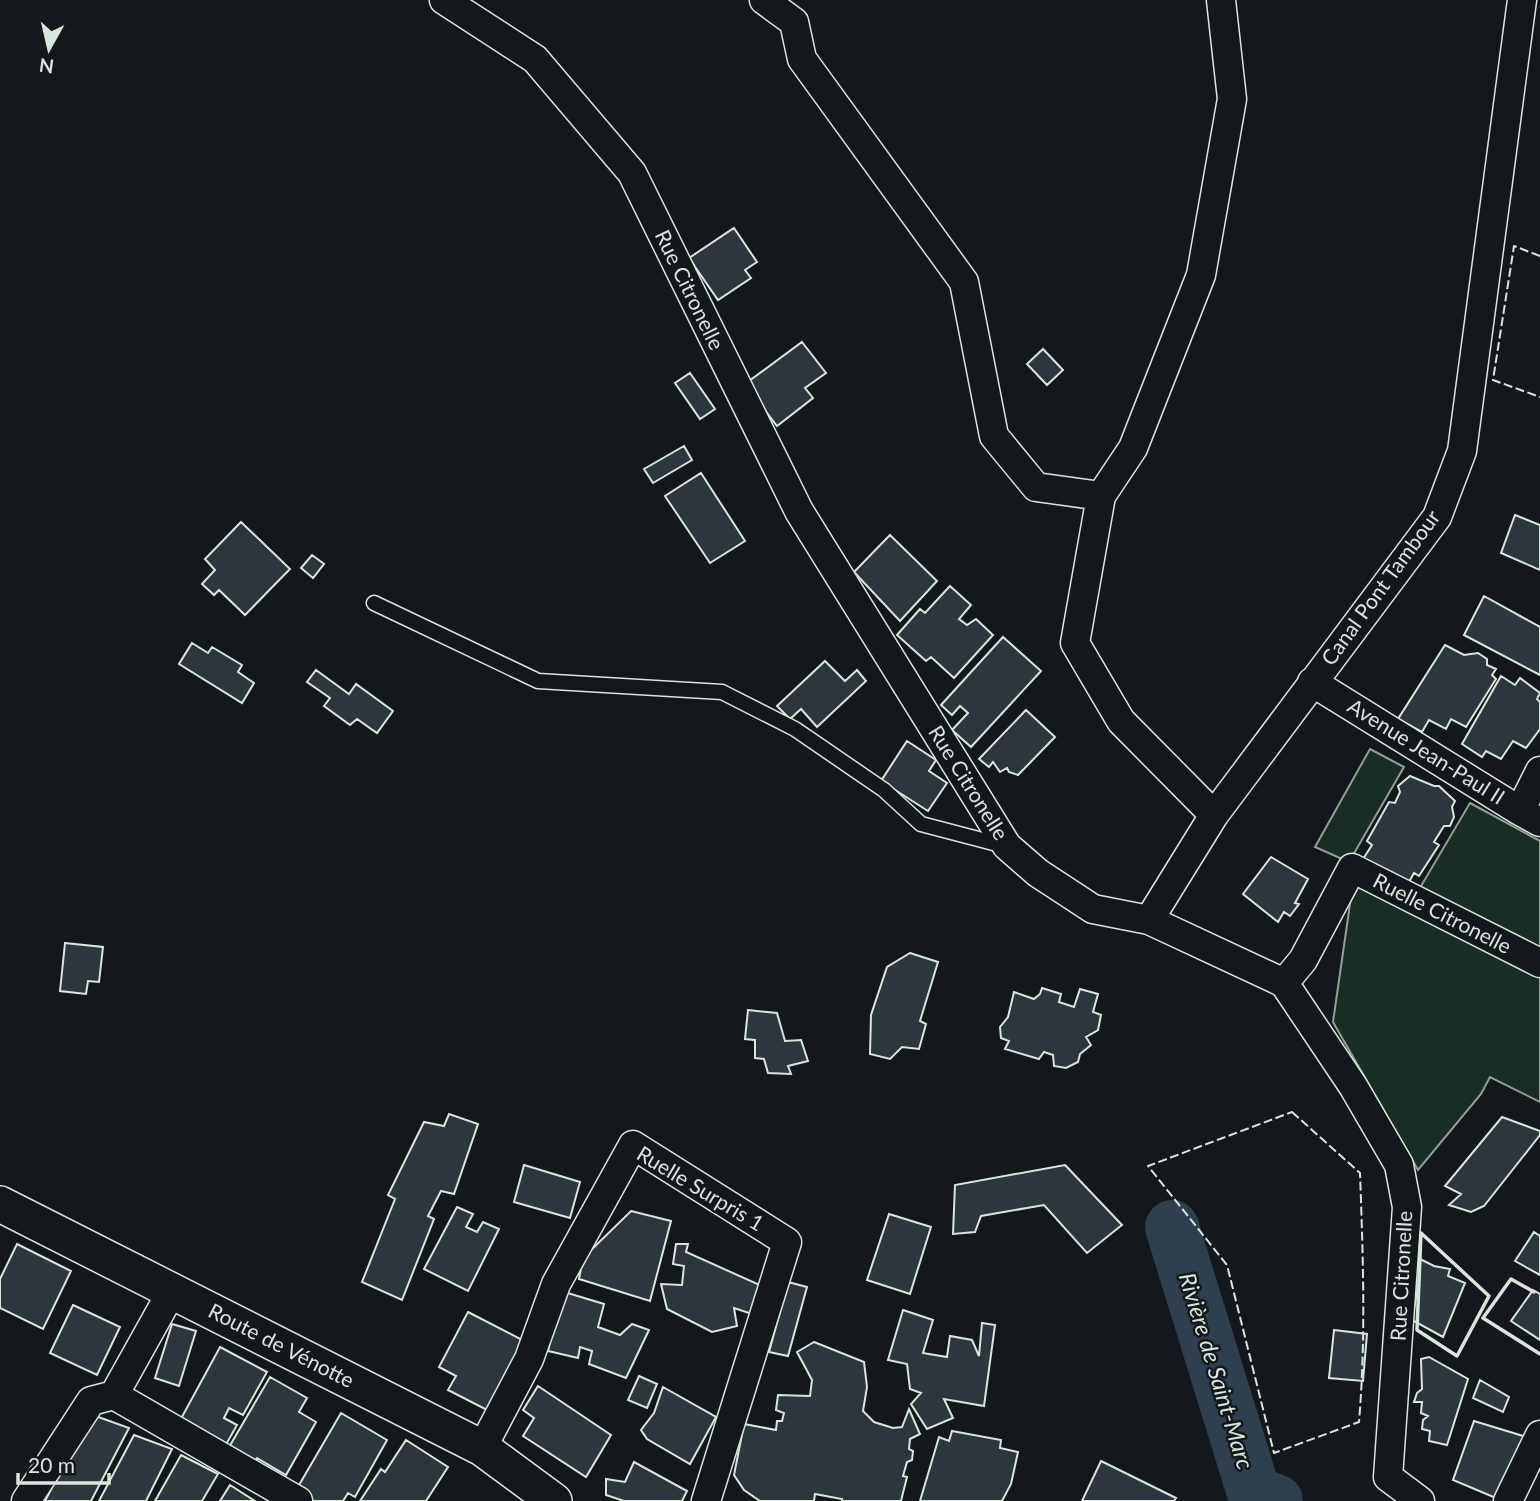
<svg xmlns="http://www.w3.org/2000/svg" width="1540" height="1501" viewBox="0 0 1540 1501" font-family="Lato,sans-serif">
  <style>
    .green { fill: #1a2d24; stroke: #939e99; stroke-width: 2 }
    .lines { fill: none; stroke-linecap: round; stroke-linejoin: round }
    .river { stroke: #2f3f4d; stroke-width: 54 }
    .building { fill: #2c363c; stroke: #d8e6dc; stroke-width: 2 }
    .service-casing { stroke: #d8e6dc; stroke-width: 17 }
    .minor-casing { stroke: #d8e6dc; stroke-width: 31 }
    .tertiary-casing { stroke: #d8e6dc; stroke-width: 38 }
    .service { stroke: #14181c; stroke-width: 14 }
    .minor { stroke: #14181c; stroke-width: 28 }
    .tertiary { stroke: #14181c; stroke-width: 35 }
    .fence { stroke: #d8e6dc; stroke-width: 2; stroke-dasharray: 9 3.5; stroke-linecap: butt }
    .wall { stroke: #d8e6dc; stroke-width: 3.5 }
    .labels { text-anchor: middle; stroke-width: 5; stroke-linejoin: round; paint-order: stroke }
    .street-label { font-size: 21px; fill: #d8e6dc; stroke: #14181c }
    .water-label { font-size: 23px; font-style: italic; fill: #d8e6dc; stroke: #14181c }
  </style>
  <rect width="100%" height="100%" fill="#14181c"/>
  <path class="green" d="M1370 749 1404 767 1349 862 1315 847Z
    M1470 803 1540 841V969L1411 903Z
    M1354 876 1540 973V1102L1490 1077 1481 1094 1418 1170 1333 1022Z"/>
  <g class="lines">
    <path class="river" d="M1172 1227 1254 1493 1276 1501"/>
  </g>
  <path class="building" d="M734 228 757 262 745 270 751 278 718 300 689 258Z
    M802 342 826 373 805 388 813 398 777 426 745 384Z
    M1043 349 1063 370 1047 385 1027 364Z
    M690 373 715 409 700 419 675 383Z
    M684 446 692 460 653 483 644 469Z
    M701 473 745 541 710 563 665 496Z
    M1515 515 1540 525V570L1501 553Z
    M241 522 290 569 245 615 219 590 214 595 202 584 215 570 205 559Z
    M890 535 937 581 900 621 854 572Z
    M312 555 324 564 313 578 301 568Z
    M950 586 971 605 959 619 967 625 976 619 993 635 954 678 931 657 926 661 897 635 920 609 925 613Z
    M1484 596 1540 627V675L1464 635Z
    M1003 637 1041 671 971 747 952 730 968 713 960 706 952 715 941 705Z
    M192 643 208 653 212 647 242 665 238 672 254 683 242 703 179 664Z
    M1445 645 1464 655 1478 653 1487 659V665L1496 669 1492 675 1496 679 1466 727 1451 719 1446 729 1429 720 1422 732 1398 719Z
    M825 661 845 681 857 670 866 681 817 727 801 709 790 719 777 706Z
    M316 670 349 694 356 684 393 711 377 733 357 719 350 725 324 706 330 698 307 682Z
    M1501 676 1515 685 1520 678 1540 693 1537 699 1540 702V729L1526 748 1513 741 1501 759 1486 751 1482 757 1462 744Z
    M1026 710 1055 737 1018 775 1009 772 1007 768 1000 772 993 762 989 767 979 759Z
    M907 741 936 760 929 771 947 783 928 811 881 781Z
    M1410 776 1434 786H1439L1455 801 1452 807 1454 817 1450 826H1444L1434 842 1439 845 1419 876 1414 873 1409 882 1363 859 1372 845 1367 841 1389 802 1395 803 1400 792 1398 786Z
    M1271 857 1308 879 1295 903 1299 904 1290 916 1284 912 1278 922 1243 894Z
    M65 943 103 947 99 982 88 981 86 994 60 991Z
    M910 953 938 962 920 1021 926 1024 919 1049 902 1047 890 1059 870 1054 871 1015 887 967Z
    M1042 988 1061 994 1059 1002 1074 1007 1080 989 1098 994 1093 1012 1101 1015 1098 1030 1086 1037 1091 1045 1080 1054 1078 1062 1066 1068 1054 1066 1053 1055 1044 1052 1039 1059 1005 1049 1009 1041 1001 1038 1000 1027 1008 1017 1014 992 1034 999 1040 994Z
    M748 1010 777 1013 785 1041 801 1040 808 1061 788 1066 791 1074 768 1073 764 1059 755 1058V1040L745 1039Z
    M449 1114 478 1124 454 1194 441 1191 428 1216 434 1219 402 1300 362 1282 395 1199 388 1195 424 1122 444 1126Z
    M1502 1117 1540 1131V1135L1484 1206 1471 1212 1449 1205 1461 1194 1445 1186Z
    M524 1165 580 1182 570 1218 514 1202Z
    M1065 1165 1122 1225 1087 1253 1044 1205 981 1216 975 1232 953 1234 955 1185Z
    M457 1207 473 1214 466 1227 477 1232 483 1222 499 1229 468 1291 424 1269Z
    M631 1211 671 1221 650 1301 579 1279 583 1258Z
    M889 1214 931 1227 910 1294 867 1280Z
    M1534 1232 1540 1236V1275L1515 1261Z
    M17 1244 71 1271 43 1329 0 1308V1279Z
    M676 1244H688L686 1252 762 1286 755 1315 734 1308 737 1326 712 1332 667 1309 661 1284 682 1285 684 1266 673 1264Z
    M1418 1258 1434 1266 1450 1269 1448 1276 1465 1283 1443 1337 1412 1320 1419 1281 1412 1280Z
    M788 1282 807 1287 788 1356 769 1352Z
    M1533 1290 1540 1294V1340L1511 1321Z
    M561 1291 604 1304 598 1327 620 1335 632 1324 649 1330 626 1378 589 1364 592 1351 580 1347 578 1358 548 1351Z
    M73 1305 120 1327 97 1375 50 1353Z
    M903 1310 933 1320 923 1353 947 1357 950 1336 972 1340 979 1356 982 1323 995 1325 984 1406 944 1399 953 1418 927 1429 911 1404 921 1393 910 1389 907 1364 888 1360Z
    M468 1312 530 1344 487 1410 448 1390 456 1376 439 1367Z
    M172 1324 196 1331 179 1386 155 1378Z
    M1334 1330 1367 1334 1363 1381 1329 1378Z
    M814 1342 864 1362 867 1387 863 1411 874 1422 893 1428 902 1427 909 1409 920 1434 910 1439 909 1449 913 1451 912 1460 907 1462 903 1476 907 1477 901 1501H842V1499L815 1494 814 1501H760L744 1490 734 1475 744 1424 776 1430 777 1421H782L784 1413 776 1410 778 1395 810 1396 812 1380 797 1352Z
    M220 1347 267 1372 243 1415 229 1408 224 1418 237 1425 223 1450 177 1426Z
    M1429 1357 1468 1379 1447 1445 1429 1441 1430 1431 1422 1429 1423 1420 1428 1416 1421 1413 1422 1402H1414L1417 1393 1422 1389 1421 1359Z
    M639 1376 657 1384 647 1408 628 1400Z
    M270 1377 307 1398 299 1412 316 1422 286 1475 257 1458 250 1469 225 1454Z
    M1480 1380 1509 1397 1503 1412 1473 1398Z
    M538 1386 611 1435 586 1477 523 1436 534 1418 523 1410Z
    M663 1387 716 1417 690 1464 647 1439 641 1430 654 1413Z
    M341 1413 387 1440 355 1497 348 1493 343 1501H311L295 1492Z
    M90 1414 129 1428 91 1501H45Z
    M1474 1421 1533 1439 1503 1501 1453 1480Z
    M952 1431 1001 1440 1000 1448 1018 1452 1011 1484 1002 1501H920L939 1437 949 1441Z
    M134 1435 172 1449 146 1501H99Z
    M406 1440 448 1467 426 1501H360L381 1469 385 1472Z
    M181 1455 218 1474 202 1501H155Z
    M1101 1461 1176 1498 1174 1501H1082Z
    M634 1462 687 1491 682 1501H624L606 1495V1479L625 1482Z
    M230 1485 255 1501H220Z"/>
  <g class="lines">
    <g class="service-casing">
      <path id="service" d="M374 603 538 681 722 692 795 729 884 790 921 824 1005 846"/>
    </g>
    <g class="minor-casing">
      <path id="minor" d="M444 0 535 59 632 173 799 511 1007 846 1038 873 1093 909 1149 920 1284 983 1353 1086 1399 1165 1407 1207 1388 1477 1420 1501
        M764 0 794 22 802 59 964 282 994 436 1036 487 1101 496
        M1312 682 1520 811 1540 822
        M1520 811 1540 771
        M1214 815 1121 721 1075 643 1101 496 1133 448 1201 275 1232 99 1221 0
        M1149 920 1214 815 1437 517 1462 451 1522 0
        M1284 983 1303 960 1352 868 1540 963
        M114 1395 298 1501
        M482 1448 529 1359 556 1284 633 1145 787 1242 706 1501
        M26 1501 91 1401 114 1395 172 1291
        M1508 1501 1540 1435"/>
    </g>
    <g class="tertiary-casing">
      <path id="tertiary" d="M0 1204 482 1448 554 1501"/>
    </g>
    <use href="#service" class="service"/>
    <use href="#minor" class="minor"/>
    <use href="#tertiary" class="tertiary"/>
    <path class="fence" d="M1540 256 1514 246 1493 380 1540 397
      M1292 1112 1360 1173C1363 1256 1366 1339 1359 1422L1274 1453 1227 1265 1148 1166Z"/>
    <path class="wall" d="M1421 1233 1489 1296 1457 1356 1417 1330Z
      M1534 1292 1511 1279 1483 1318 1540 1354"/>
  </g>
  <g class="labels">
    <g class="street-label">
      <text transform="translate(689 290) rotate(64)" y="7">Rue Citronelle</text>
      <text transform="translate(1381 588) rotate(-54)" y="7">Canal Pont Tambour</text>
      <text transform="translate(1426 752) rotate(32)" y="7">Avenue Jean-Paul II</text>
      <text transform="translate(968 783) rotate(58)" y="7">Rue Citronelle</text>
      <text transform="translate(1442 914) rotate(27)" y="7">Ruelle Citronelle</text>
      <text transform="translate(700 1189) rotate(31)" y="7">Ruelle Surpris 1</text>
      <text transform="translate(1402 1276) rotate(-87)" y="7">Rue Citronelle</text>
      <text transform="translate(281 1346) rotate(27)" y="7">Route de Vénotte</text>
    </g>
    <g class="water-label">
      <text transform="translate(1216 1371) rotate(73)" y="8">Rivière de Saint-Marc</text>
    </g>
  </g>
  <g transform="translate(49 49) rotate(188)" stroke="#14181c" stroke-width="5" paint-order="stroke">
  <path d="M0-5L12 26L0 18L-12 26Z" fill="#d8e6dc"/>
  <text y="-10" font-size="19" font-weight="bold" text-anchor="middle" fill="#d8e6dc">N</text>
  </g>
  <path d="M18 1473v10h91v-10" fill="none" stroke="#d8e6dc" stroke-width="3.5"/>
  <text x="28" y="1473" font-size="21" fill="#d8e6dc" stroke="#14181c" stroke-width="5" paint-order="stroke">20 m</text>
</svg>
